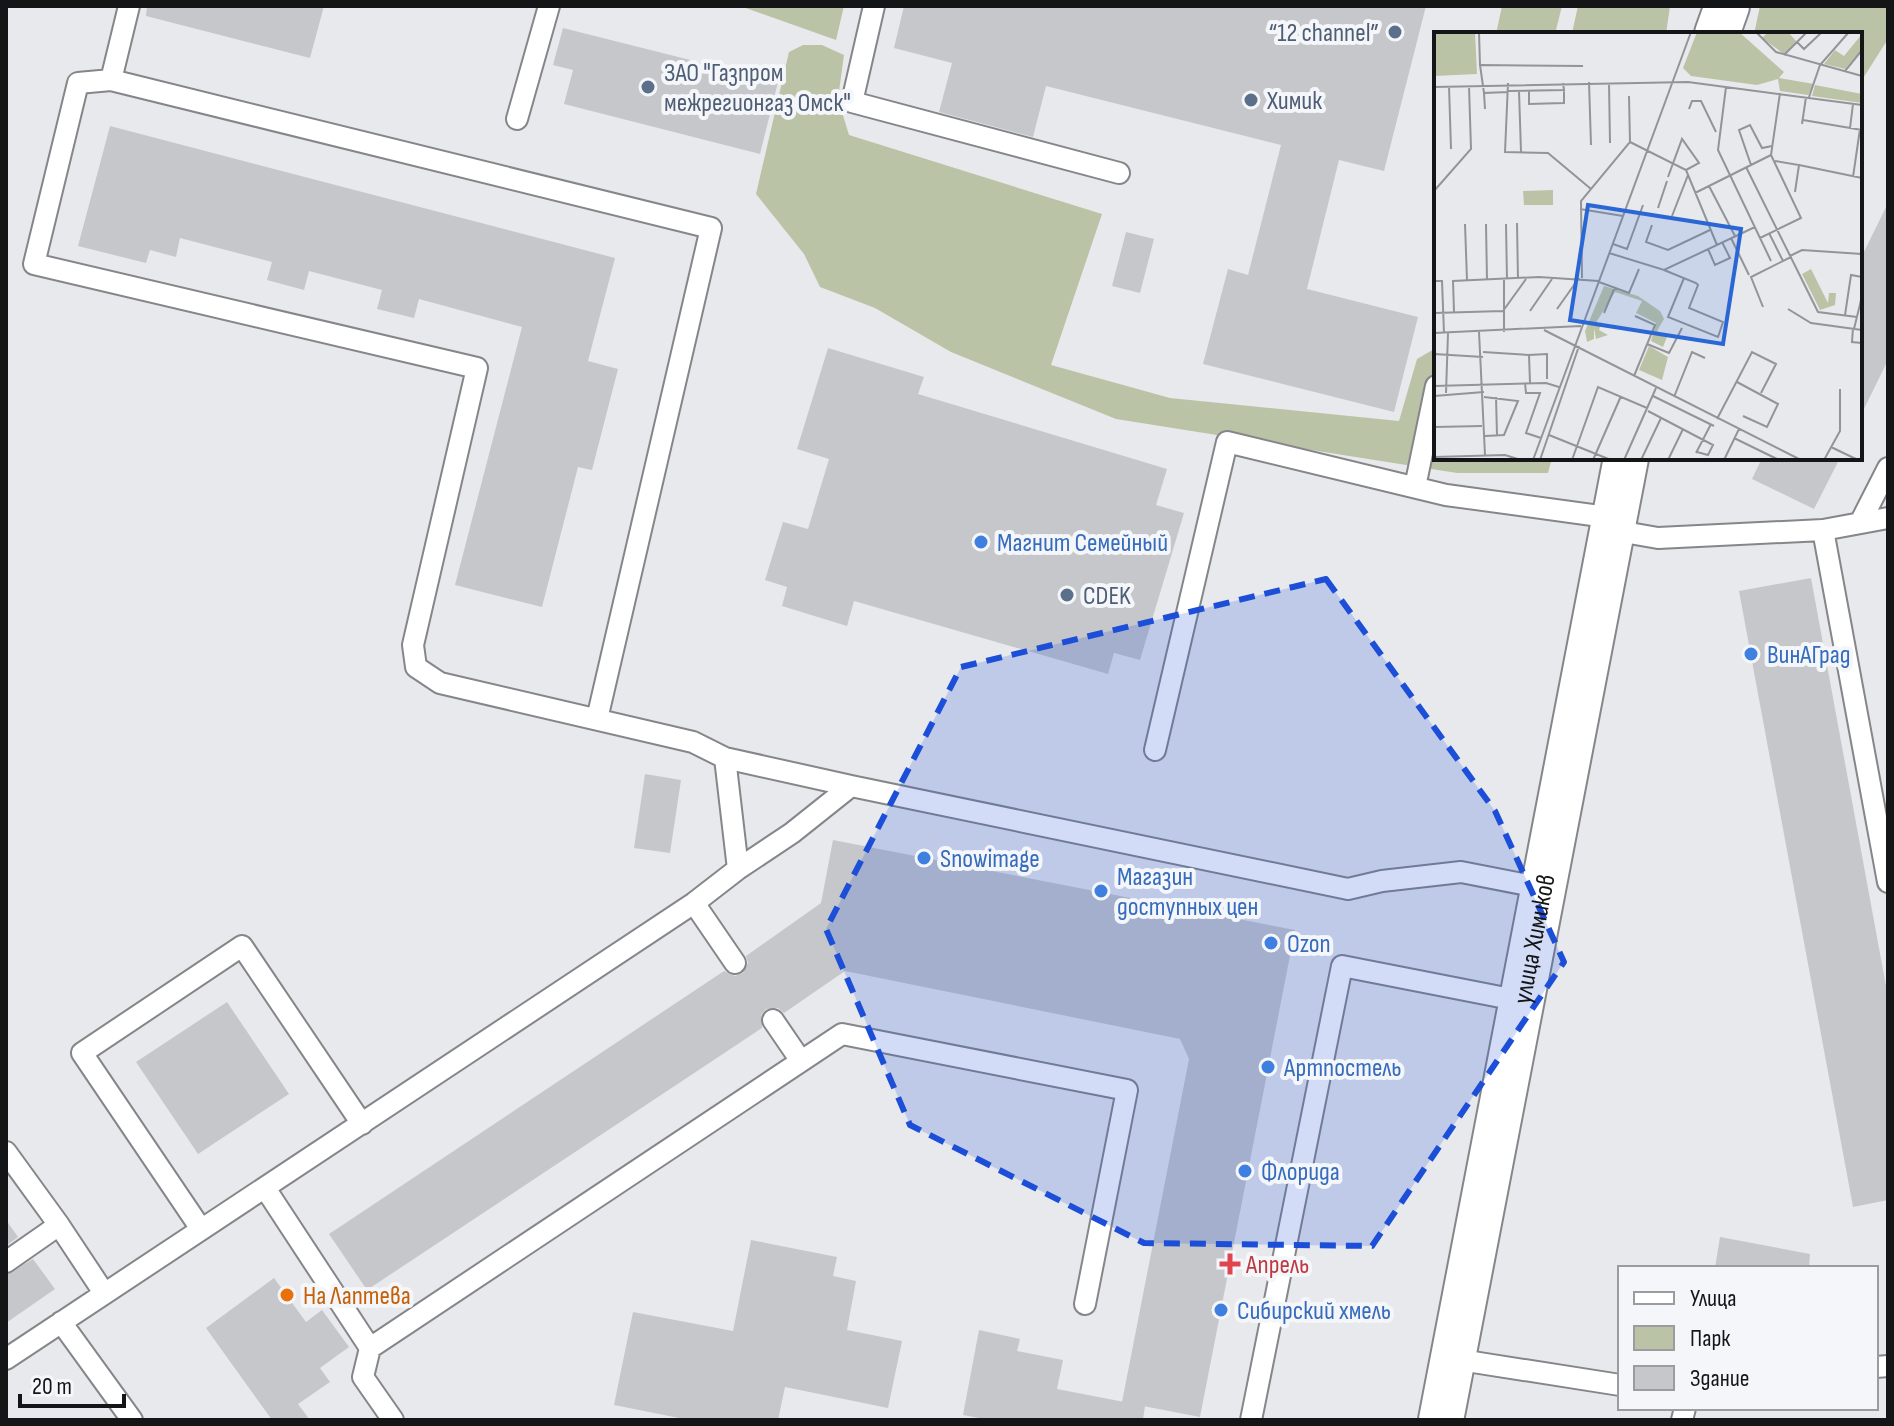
<svg xmlns="http://www.w3.org/2000/svg" width="1894" height="1426" viewBox="0 0 1894 1426" font-family="'Sofia Sans Condensed',sans-serif">
  <style>
    .green { fill: #bbc3a6 }
    .building { fill: #c6c7cb }
    .lines { fill: none; stroke-linecap: round; stroke-linejoin: round }
    .service-casing { stroke: #85868a; stroke-width: 24 }
    .secondary-casing { stroke: #85868a; stroke-width: 48 }
    .service { stroke: #fff; stroke-width: 20 }
    .secondary { stroke: #fff; stroke-width: 44 }
    .marked { fill: #1d4ed8; fill-opacity: 0.2; stroke: #1d4ed8; stroke-width: 6; stroke-dasharray: 16 10; stroke-linejoin: round }
    .service-dot { fill: #5c6f8a; stroke: #f5f6fa; stroke-width: 3 }
    .shop-dot { fill: #3f7fe0; stroke: #f5f6fa; stroke-width: 3 }
    .health-dot { fill: #e0444e; stroke: #f5f6fa; stroke-width: 3 }
    .food-dot { fill: #e8710a; stroke: #f5f6fa; stroke-width: 3 }
    .labels { text-anchor: middle; stroke-width: 8; stroke-linejoin: round; paint-order: stroke }
    .service-label { font-size: 26px; fill: #4e5e75; stroke: #f5f6fa; text-anchor: start }
    .shop-label { font-size: 26px; fill: #366cbe; stroke: #f5f6fa; text-anchor: start }
    .street-label { font-size: 26px; fill: #141516; stroke: #f5f6fa }
    .health-label { font-size: 26px; fill: #be3a42; stroke: #f5f6fa; text-anchor: start }
    .food-label { font-size: 26px; fill: #c56008; stroke: #f5f6fa; text-anchor: start }
    .inset-road { fill: none; stroke: #939497; stroke-width: 2 }
    .view { fill: #2b67d4; fill-opacity: 0.15; stroke: #2b67d4; stroke-width: 4 }
    .inset-edge { fill: none; stroke: #141516; stroke-width: 4 }
  </style>
  <rect width="100%" height="100%" fill="#e8e9ed"/>
  <path class="green" d="M740 6H844L836 40Z
    M1502 6H1562L1555 34H1496Z
    M1578 6H1670L1666 34H1577L1572 33Z
    M1760 6H1888V39L1860 83V34H1754Z
    M803 45H822L844 55 838 99 849 135 1102 214 1051 365 1170 398 1399 421 1417 359 1436 348V458H1552L1548 473H1457L1116 419 951 352 875 308 820 287 804 254 756 194 789 52Z"/>
  <path class="building" d="M147 6H324L310 58 146 16Z
    M904 6H1426L1384 171 1339 160 1307 289 1418 317 1394 412 1203 364 1228 269 1248 275 1281 145 1046 86 1033 137 939 112 952 63 894 48Z
    M563 28 778 82 760 154 564 104 573 70 553 65Z
    M110 126 615 258 588 361 618 369 592 470 578 467 542 607 455 585 522 327 419 299 414 318 377 309 382 290 309 271 304 290 267 280 272 262 180 238 176 257 150 250 146 263 78 246Z
    M1888 203V360L1860 417V260Z
    M1126 232 1154 239 1140 293 1112 286Z
    M828 348 924 377 918 394 1167 469 1156 505 1184 513 1140 660 1114 653 1108 674 854 601 847 626 782 606 787 587 765 580 783 522 808 529 829 459 797 449Z
    M1762 458H1840L1814 509 1752 479Z
    M1811 578 1888 997V1200L1853 1207 1739 591Z
    M645 774 681 780 670 853 634 848Z
    M833 840 1295 930 1200 1417 1122 1402 1189 1059 1180 1039 845 971 784 1013 778 1008 766 1009 761 1015 762 1028 367 1290 329 1234 724 971 735 976 743 973 748 963 746 956 821 903Z
    M227 1002 289 1094 198 1154 136 1062Z
    M6 1220 18 1237 6 1246Z
    M1720 1237 1810 1254 1809 1268H1715Z
    M751 1240 837 1257 833 1276 856 1281 847 1330 902 1341 888 1408 785 1387 778 1420H689L614 1405 633 1312 733 1331Z
    M33 1259 55 1289 6 1323V1275Z
    M274 1278 306 1322 322 1310 349 1347 320 1368 330 1382 298 1404 310 1420H272L206 1328Z
    M979 1330 1020 1339 1017 1351 1063 1360 1057 1389 1145 1406 1143 1420H990L963 1415Z"/>
  <g class="lines">
    <g class="service-casing">
      <path id="service" d="M874 6 852 102 1119 173
        M111 80 129 6
        M517 119 549 6
        M1415 487 1436 386
        M1860 523 1888 468
        M1612 530 1658 538 1823 530 1888 518
        M1823 530 1888 882
        M597 719 711 228 111 80 78 83 34 264 477 368 413 645 416 667 440 683 693 742 725 758 851 786
        M1155 750 1227 442 1446 495 1614 518
        M725 758 738 869
        M694 903 735 963
        M773 1020 801 1061
        M6 1152 59 1225 104 1293
        M265 1188 370 1348
        M201 1229 82 1053 242 946 362 1124
        M6 1262 59 1225
        M61 1322 132 1420
        M6 1359 694 903 738 869 792 833 851 786 1348 889 1382 881 1461 872 1543 888
        M1454 1359 1620 1385
        M1876 1367 1888 1366
        M393 1420 363 1377 370 1348 842 1034 1127 1090 1085 1304
        M1251 1420 1342 966 1521 1001
        M1682 1420 1685 1408"/>
    </g>
    <g class="secondary-casing">
      <g id="secondary">
        <path d="M1717 34 1727 6"/>
        <path id="s1" d="M1441 1420 1626 458"/>
      </g>
    </g>
    <use href="#service" class="service"/>
    <use href="#secondary" class="secondary"/>
  </g>
  <path class="marked" d="M1326 579 1495 811 1564 962 1372 1246 1144 1243 910 1125 826 929 961 667Z"/>
  <g class="service-dot">
    <circle cx="1395" cy="32" r="8"/>
    <circle cx="648" cy="87" r="8"/>
    <circle cx="1251" cy="100" r="8"/>
    <circle cx="1067" cy="595" r="8"/>
  </g>
  <g class="shop-dot">
    <circle cx="981" cy="542" r="8"/>
    <circle cx="1751" cy="654" r="8"/>
    <circle cx="924" cy="858" r="8"/>
    <circle cx="1101" cy="891" r="8"/>
    <circle cx="1271" cy="943" r="8"/>
    <circle cx="1268" cy="1067" r="8"/>
    <circle cx="1245" cy="1171" r="8"/>
    <circle cx="1221" cy="1310" r="8"/>
  </g>
  <path class="health-dot" d="M1226 1252h8v8h8v8h-8v8h-8v-8h-8v-8h8z"/>
  <circle class="food-dot" cx="287" cy="1295" r="8"/>
  <g class="labels">
    <g class="service-label">
      <text x="1379" y="41" text-anchor="end">“12 channel”</text>
      <text x="664" y="81">ЗАО "Газпром<tspan x="664" dy="30">межрегионгаз Омск"</tspan></text>
      <text x="1267" y="109">Химик</text>
      <text x="1083" y="604">CDEK</text>
    </g>
    <g class="shop-label">
      <text x="997" y="551">Магнит Семейный</text>
      <text x="1767" y="663">ВинАГрад</text>
      <text x="940" y="867">Snowimage</text>
      <text x="1117" y="885">Магазин<tspan x="1117" dy="30">доступных цен</tspan></text>
      <text x="1287" y="952">Ozon</text>
      <text x="1284" y="1076">Артпостель</text>
      <text x="1261" y="1180">Флорида</text>
      <text x="1237" y="1319">Сибирский хмель</text>
    </g>
    <g class="street-label">
      <text dy="9" stroke="none"><textPath href="#s1" startOffset="490">улица Химиков</textPath></text>
    </g>
    <g class="health-label">
      <text x="1246" y="1273">Апрель</text>
    </g>
    <g class="food-label">
      <text x="303" y="1304">На Лаптева</text>
    </g>
  </g>
  <g transform="translate(1434 32)">
    <rect width="428" height="428" fill="#e8e9ed"/>
    <path d="M0 0H41L43 42 0 44ZM263 0H305L350 40 345 46 380 52 374 63 346 59 344 47 323 53 257 44 249 36ZM334 0H354L363 10 350 22 328 6ZM428 2V17L411 37 390 32 401 18 410 24ZM381 53 428 62V71L378 64ZM119 158V173H90L89 159ZM377 237 394 271 395 261H402L401 273 386 278 368 242ZM170 254 204 264 226 279 230 287 223 299 233 305 229 315 217 309 222 291 202 281 208 269 181 260 160 294 168 290 165 298 174 303 162 307 160 296V307L153 310 151 299ZM215 314 234 325 228 348 205 338Z" fill="#bbc3a6"/>
    <path class="inset-road" d="M45 0 46 33M322 0 342 20 428 44M363 10 370 17 388 0M350 23 373 0M411 39 428 18M155 50 157 113M74 51 71 120 114 121 157 157M175 51 176 111M15 54 17 117M0 55 254 50 428 73M292 55 284 118 337 229M74 59 130 58 129 51M85 59 87 120M95 59V72L130 71V58M50 61 46 33 149 34M375 65 386 33 415 0M51 77 50 61 74 60M255 77 258 69H267L282 100M369 88 428 98M368 92 372 65M416 96 419 72M196 110 252 138 283 213M341 129 365 133 361 160M317 133 305 98 316 93 328 116 338 114M365 133 428 146M312 135 384 280 423 285M234 145 248 107 265 131 252 138M419 145 426 97M275 154 301 204M0 159 37 117 35 54M261 161 337 123M224 176 233 149M146 177 189 184M238 184 254 143M83 191 84 247M31 192 33 248M52 192 53 248M72 192 73 248M218 193 212 210 234 218 276 198M335 201 349 229M297 206 315 243M326 206 367 186 337 123 346 61M179 212 193 217 209 173M274 217 281 233 296 226 288 210M175 221 230 238 321 195M356 224 368 218 428 222M230 238 262 251 264 253 255 276 289 290 284 305 234 285 250 246M148 246 147 169 196 110 195 64M0 249H8L10 301M165 250 195 261 205 237M329 275 317 245 357 225M123 277 145 246M354 277 377 291 428 298M69 279 92 247M96 279 118 247M20 280 19 249 105 245 165 249M0 281 69 279M170 281 181 255M411 283 417 243 428 245M419 296 418 310 428 311M420 297 428 264M110 298 367 428M45 300 51 423M70 300V248M0 301 147 294M213 312 235 321 248 296M49 320 95 323M0 322 49 325M200 344 221 293 201 284M303 350 344 372 333 395 309 384M91 351 92 361H106L92 401 107 406M96 351 95 323 113 322V347M0 354 112 351 125 355M12 361 14 301M0 364 50 360M219 364 280 394M50 365 84 369 70 403 51 404M62 365 63 403M240 365 258 320 271 326M214 379 279 413 274 423 263 420M283 387 318 320 342 332 327 361M0 395 48 394M115 403 177 428M300 406 345 428M397 415 424 428M262 421 277 392M0 425 71 423 87 428M99 428 257 0M106 428 145 314M138 428 164 355 213 376M159 428 187 364M190 428 222 356M207 428 227 386M234 428 249 397M290 428 305 397M390 428 406 399V357"/>
    <path class="view" d="M154 173 307 197 289 312 136 288Z"/>
    <rect width="428" height="428" class="inset-edge"/>
  </g>
  <rect width="1894" height="1426" fill="none" stroke="#141516" stroke-width="16"/>
  <rect x="1618" y="1266" width="260" height="144" fill="#f5f6fa" stroke="#9b9c9f" stroke-width="2"/>
  <rect x="1634" y="1292" width="40" height="12" fill="#ffffff" stroke="#9b9c9f" stroke-width="2"/>
  <text x="1690" y="1306" font-size="24" fill="#141516">Улица</text>
  <rect x="1634" y="1326" width="40" height="24" fill="#bbc3a6" stroke="#9b9c9f" stroke-width="2"/>
  <text x="1690" y="1346" font-size="24" fill="#141516">Парк</text>
  <rect x="1634" y="1366" width="40" height="24" fill="#c6c7cb" stroke="#9b9c9f" stroke-width="2"/>
  <text x="1690" y="1386" font-size="24" fill="#141516">Здание</text>
  <path d="M20 1394v12h104v-12" fill="none" stroke="#141516" stroke-width="4"/>
  <text x="32" y="1394" font-size="24" fill="#141516" stroke="#f5f6fa" stroke-width="6" paint-order="stroke">20 m</text>
</svg>
